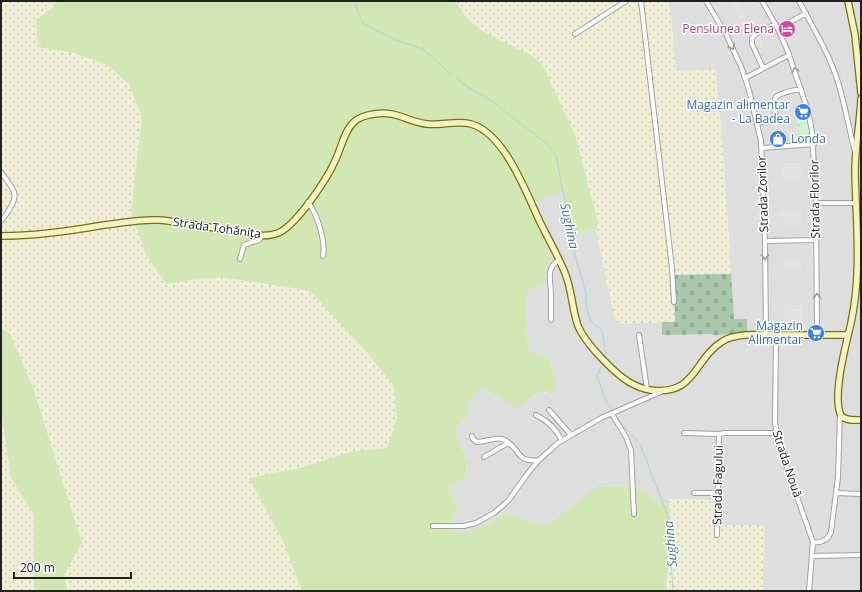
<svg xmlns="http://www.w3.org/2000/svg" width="862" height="592" viewBox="0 0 862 592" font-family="'Open Sans',sans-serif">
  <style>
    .residential { fill: #dfdedf }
    .farmland { fill: url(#farmland-dots) }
    .grass { fill: #d2e7b3 }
    .cemetery { fill: url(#cemetery-stones) }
    .park { fill: url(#park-tufts) }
    .parking { fill: #e1e1e1 }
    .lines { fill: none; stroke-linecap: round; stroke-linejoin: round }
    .stream { stroke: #acd6db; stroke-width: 1 }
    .street-casing { stroke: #a2a2a2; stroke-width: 6 }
    .secondary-casing { stroke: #74730d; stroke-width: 8 }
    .street { stroke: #fff; stroke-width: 4 }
    .secondary { stroke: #f6f3c2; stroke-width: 5.5 }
    .oneway { stroke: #9b9b9b }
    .labels { text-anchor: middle; stroke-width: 3; stroke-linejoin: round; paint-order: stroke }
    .hotel-label { font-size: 12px; fill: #b23c85; stroke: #fff; text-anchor: end }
    .shop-label { font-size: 12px; fill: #366cbe; stroke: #fff; text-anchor: end }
    .street-label { font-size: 12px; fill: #212121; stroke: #fff }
    .water-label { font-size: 13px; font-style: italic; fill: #497895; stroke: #fff }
  </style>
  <defs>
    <pattern id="farmland-dots" width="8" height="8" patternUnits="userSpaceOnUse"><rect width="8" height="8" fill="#eeedd6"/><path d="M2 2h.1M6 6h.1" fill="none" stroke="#cccbb7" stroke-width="1.8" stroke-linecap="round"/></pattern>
    <pattern id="cemetery-stones" width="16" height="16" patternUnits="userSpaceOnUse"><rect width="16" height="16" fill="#abc8ac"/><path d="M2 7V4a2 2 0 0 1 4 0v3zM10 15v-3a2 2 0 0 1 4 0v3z" fill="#93ac94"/></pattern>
    <pattern id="park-tufts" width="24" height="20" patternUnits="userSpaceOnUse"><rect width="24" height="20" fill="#ccf7ca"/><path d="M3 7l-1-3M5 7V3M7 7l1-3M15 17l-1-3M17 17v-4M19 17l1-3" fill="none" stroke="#afd3ad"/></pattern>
  </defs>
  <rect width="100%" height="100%" fill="#f1ede9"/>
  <path class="residential" d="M668 1H861V591H763L764 525H716L715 500H669V505H660L639 487 597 486 546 526 504 513 497 519 476 529 455 534 453 520 458 508 448 488 466 477 467 461 456 436 457 426 468 416 466 406 482 387 517 409 540 392 546 393 556 385V383L549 360 528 349 526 292 544 285V274L549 252 528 203 562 192 571 233 596 230 614 315 618 324 675 322 674 275 731 273 723 148 715 70 676 72 670 5Z"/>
  <path class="farmland" d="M1 1H57L53 7 36 20 38 47 75 53 107 65 129 84 142 117 131 212 196 279 222 277 300 289 311 292 364 349 394 386 397 419 387 448 351 452 300 468 249 478 283 541 302 591H67L64 575 82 543 10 334 1 329Z
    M454 1H668L670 5 676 71 715 69 723 148 731 274 674 275 675 322 618 324 614 315 596 230 598 223 575 135 497 39 481 30 466 17 458 5Z
    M1 408 11 478 34 515V591H1Z
    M669 499 716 500V525H764L763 591H666L671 533Z"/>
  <path class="grass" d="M57 1H454L458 5 466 17 481 30 497 39 531 55 542 64 575 135 598 223 596 230 571 233 562 192 528 204 553 259C545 267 544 275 544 285L526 292 528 349 549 360 556 383C554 395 546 390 539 393 531 397 524 404 517 409L482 387 466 406 468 416 457 426 456 436 467 461 466 477 448 488 458 508 453 520 455 533C472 531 490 525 504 513L546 526 597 486 639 487 660 505H669L671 533 666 591H302L283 541 249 478 300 468 351 452 387 448 397 419 394 386 364 349 311 292 300 289 222 277 196 279 166 284 146 254 131 212 142 117 129 84 107 65 75 53 38 47 36 20 53 7Z
    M1 329 10 334 32 385 82 543 64 575 67 591H34V515L11 478 1 408Z"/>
  <path class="cemetery" d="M731 274 734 319H747V333L716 335H713L712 334 662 335V322H675L674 275Z"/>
  <path class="park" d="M805 116 811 137 810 140 807 142H803L796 118Z"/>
  <path class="parking" d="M729 1H739L747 14 740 19Z
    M712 3 727 30 748 75 745 76 710 4Z
    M754 24 764 46 753 52 742 30Z
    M781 86 784 95 776 98 773 102 769 90Z
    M779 119 784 136 778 138 773 121Z
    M800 141V144L768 146V142Z
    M782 163H801V178L782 179Z
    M765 177H768L769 210H765Z
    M810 178H814L815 231H812Z
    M780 210H801V225L784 226V219H780Z
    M811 244H815L816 327H812Z
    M784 260H801V270H784Z
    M766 270H770V305H767Z
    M785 305H803V320H785Z"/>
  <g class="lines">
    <path class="stream" d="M354 1 360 17
      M361 20 362 23 389 37 424 50 452 75
      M456 78C471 92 491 97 504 111L546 143 556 156 575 255 586 293V305L590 320 602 331 606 353 604 358
      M603 363 597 376 607 403 612 411
      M615 415 641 446 668 517 673 591"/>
    <g class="street-casing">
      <path id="street" d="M641 1 672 268 674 302
        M706 1 726 34 742 69 749 90 761 141 765 241 766 335
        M762 1 778 29 788 52 808 111 812 131 816 203 817 335
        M799 1C813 28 829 53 838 82 845 105 849 129 855 152
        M778 29 806 13
        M575 34 626 1
        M763 68 752 44V38L757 33 776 24
        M745 78 789 55
        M757 123C762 122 769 122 773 119 779 113 771 103 776 97 780 93 795 90 801 89
        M762 148 814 144
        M1 172C5 178 11 185 14 192 17 201 6 215 1 221
        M308 202C317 214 326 241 323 256
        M816 203H856
        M765 241 816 240
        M240 259 244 245 259 240 263 235
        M551 320C551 311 551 303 551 294 551 280 545 269 559 260
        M639 335 647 389
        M776 335 775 423 779 446 813 542 809 591
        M549 410 571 435
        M612 414 626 437 631 450 634 514
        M536 415C548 421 556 428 562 441
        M684 433 719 434 725 433H776
        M472 436 473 439 477 442C485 442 495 437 502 439 520 445 515 464 539 460
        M484 457 508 443
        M694 493H717
        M836 493 861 494
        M433 526H464L476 523 494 513 508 501 528 473 539 460 558 443 601 418 663 391
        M717 535 719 434
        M813 542C822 543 828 540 831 532L838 477 840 414
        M813 556 861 555"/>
    </g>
    <g class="secondary-casing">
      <path id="secondary" d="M848 1 855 35 861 93
        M861 99C860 123 855 147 855 172 856 224 862 272 851 323 846 344 833 393 840 413 842 421 854 420 861 420
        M1 236C36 236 70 231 104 225 122 223 140 219 159 220 182 222 206 227 229 230 244 233 263 239 278 233 296 226 327 179 335 161 341 149 344 131 354 122 359 117 367 115 374 114 396 110 408 122 427 124 441 126 456 120 471 124 505 133 527 195 541 224 549 240 558 256 565 273 572 290 572 309 578 326 585 343 614 373 629 382 636 386 643 389 650 390 697 396 693 359 723 341 737 332 766 335 782 335 804 335 826 335 848 335"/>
    </g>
    <use href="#street" class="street"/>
    <use href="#secondary" class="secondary"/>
  </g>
  <defs><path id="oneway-chevron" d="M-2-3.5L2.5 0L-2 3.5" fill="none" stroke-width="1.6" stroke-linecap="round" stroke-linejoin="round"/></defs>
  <g class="oneway">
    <use href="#oneway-chevron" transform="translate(732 47) rotate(64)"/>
    <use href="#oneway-chevron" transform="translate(795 70) rotate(-110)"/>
    <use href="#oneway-chevron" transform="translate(765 257) rotate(90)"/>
    <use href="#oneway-chevron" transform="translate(817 296) rotate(-90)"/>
  </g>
  <defs>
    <g id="hotel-disc" transform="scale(0.9)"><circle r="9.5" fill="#d1479c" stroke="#fff"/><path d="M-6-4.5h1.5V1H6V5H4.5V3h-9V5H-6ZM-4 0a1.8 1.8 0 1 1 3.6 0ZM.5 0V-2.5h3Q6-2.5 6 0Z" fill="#fff"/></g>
    <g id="supermarket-disc" transform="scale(0.9)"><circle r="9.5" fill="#3f7fe0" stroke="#fff"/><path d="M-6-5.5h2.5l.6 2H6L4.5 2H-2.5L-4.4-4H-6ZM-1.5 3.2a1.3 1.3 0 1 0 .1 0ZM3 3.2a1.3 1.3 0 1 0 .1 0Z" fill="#fff"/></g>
    <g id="shop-disc" transform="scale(0.9)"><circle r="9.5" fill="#3f7fe0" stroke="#fff"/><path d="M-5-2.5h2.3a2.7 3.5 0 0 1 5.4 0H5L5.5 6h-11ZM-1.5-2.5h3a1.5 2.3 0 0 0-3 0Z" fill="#fff"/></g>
  </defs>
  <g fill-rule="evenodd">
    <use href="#hotel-disc" x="787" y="29"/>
    <use href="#supermarket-disc" x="803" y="112"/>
    <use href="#shop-disc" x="778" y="139"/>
    <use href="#supermarket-disc" x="816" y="333"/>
  </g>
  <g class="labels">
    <g class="hotel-label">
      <text x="774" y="33">Pensiunea Elena</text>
    </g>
    <g class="shop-label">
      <text x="790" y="109">Magazin alimentar<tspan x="790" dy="14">- La Badea</tspan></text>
      <text x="791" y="143" text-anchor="start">Londa</text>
      <text x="803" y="330">Magazin<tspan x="803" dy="14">Alimentar</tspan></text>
    </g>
    <g class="street-label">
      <text transform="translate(763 194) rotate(-92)" y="4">Strada Zorilor</text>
      <text transform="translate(815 199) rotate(-91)" y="4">Strada Florilor</text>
      <text transform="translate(217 228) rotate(8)" y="4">Strada Tohănița</text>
      <text transform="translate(787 464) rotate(72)" y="4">Strada Nouă</text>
      <text transform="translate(718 485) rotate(-89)" y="4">Strada Fagului</text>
    </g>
    <g class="water-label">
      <text transform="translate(570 226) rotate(78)" y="5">Sughina</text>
      <text transform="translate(670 544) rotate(-95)" y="5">Sughina</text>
    </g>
  </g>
  <rect width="862" height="592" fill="none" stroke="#212121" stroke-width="4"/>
  <path d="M14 572v6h117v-6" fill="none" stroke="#212121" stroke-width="2"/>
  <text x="20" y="572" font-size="12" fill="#212121" stroke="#ffffff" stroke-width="3" paint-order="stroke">200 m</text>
</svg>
